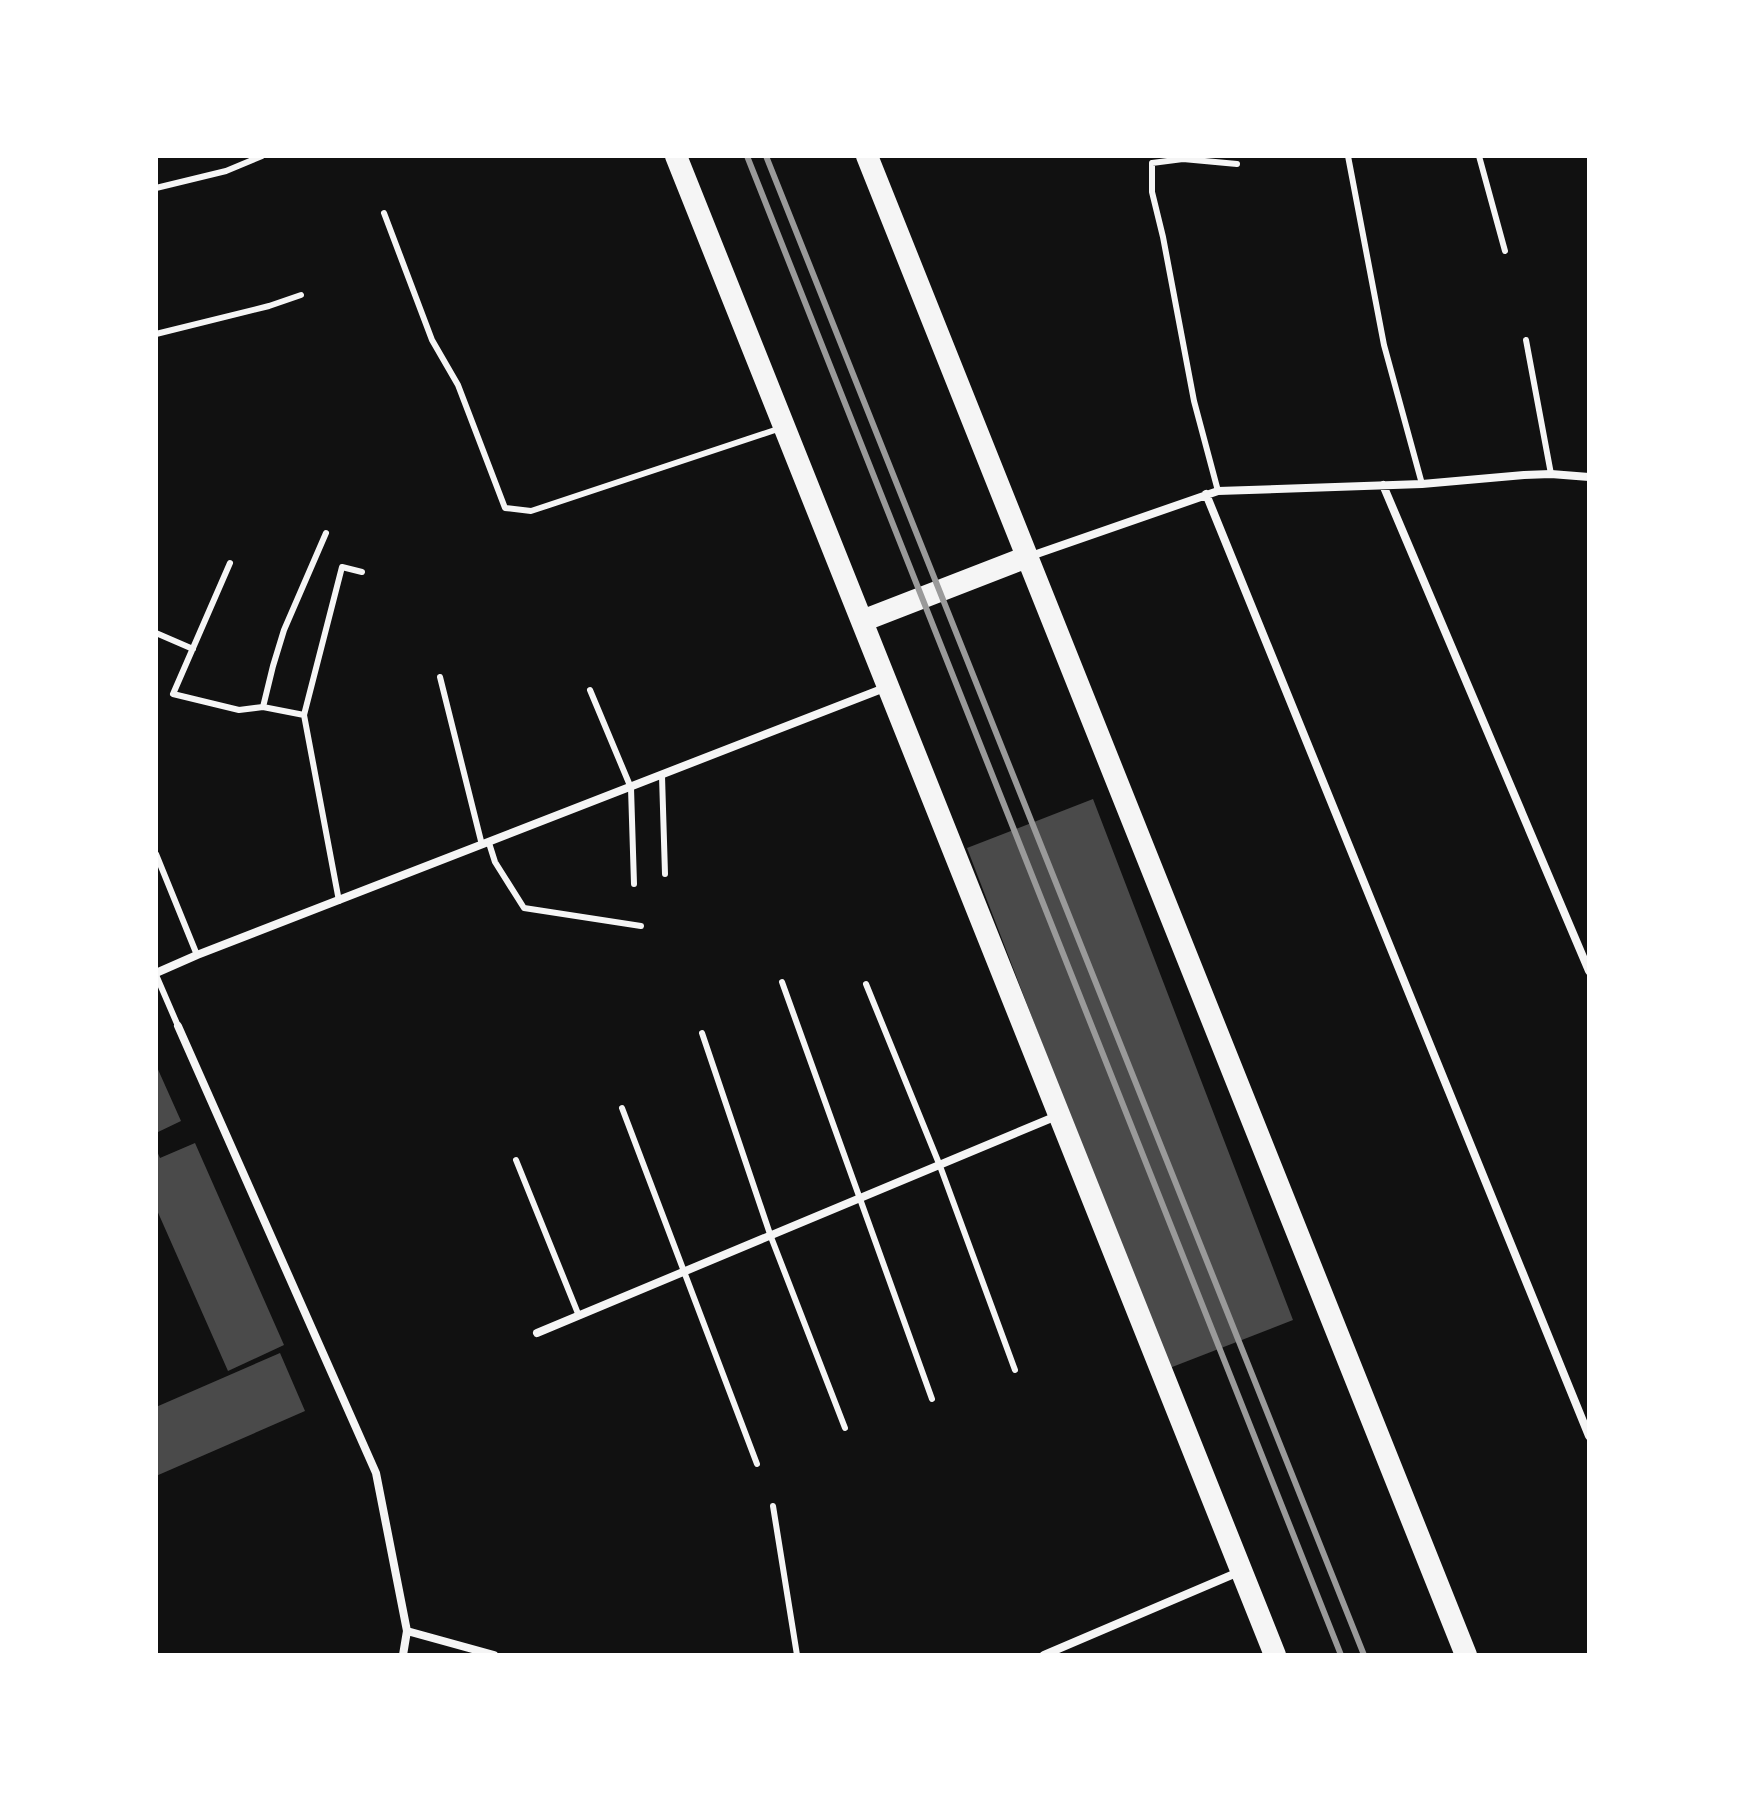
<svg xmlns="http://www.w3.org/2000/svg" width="1745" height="1811" viewBox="0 0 1745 1811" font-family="Lora,serif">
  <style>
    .building { fill: #4a4a4a }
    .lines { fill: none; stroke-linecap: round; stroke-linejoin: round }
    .service { stroke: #f5f5f5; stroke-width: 6 }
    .minor { stroke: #f5f5f5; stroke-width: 8 }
    .trunk { stroke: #f5f5f5; stroke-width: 22 }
    .rail { stroke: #9a9a9a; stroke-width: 6 }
  </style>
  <rect width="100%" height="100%" fill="#111"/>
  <path class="building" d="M1093 799 1293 1320 1167 1369 967 848Z
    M156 1065 181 1121 156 1133Z
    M195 1143 284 1345 228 1371 156 1208V1149L160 1158Z
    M280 1353 305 1411 156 1476V1407Z"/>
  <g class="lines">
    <path class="service" d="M1348 156 1384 345 1422 484
      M1479 156 1505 251
      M156 188 226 171 262 156
      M384 213 432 340 458 385 505 508 531 511 781 428
      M156 334 269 306 301 295
      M1526 340 1551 474
      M1218 491 1194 401 1163 237 1152 192V163L1183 159 1237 164
      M230 563 173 694 239 710 263 707 304 715 339 901
      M156 633 193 649
      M440 677 482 845
      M590 690 631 788 634 884
      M263 707 273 666 284 630 326 533
      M304 715 342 567 362 572
      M662 776 665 874
      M489 843 495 862 524 908 641 926
      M156 854 197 955
      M156 975 178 1026
      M782 982 932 1399
      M866 984 940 1166 1015 1370
      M702 1033 771 1237 845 1428
      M622 1108 757 1464
      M516 1160 579 1316
      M773 1506 797 1655"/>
    <path class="minor" d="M1383 485 1589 971
      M1206 494 1589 1436
      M1028 557 1218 491 1422 484 1524 475 1551 474 1589 477
      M156 973 197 955 887 687
      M178 1026 376 1473 407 1631 403 1655
      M537 1333 1059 1115
      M407 1631 494 1655
      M1044 1655 1241 1571"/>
    <path class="trunk" d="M676 156 1275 1655
      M867 156 1466 1655
      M862 621 1027 557"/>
    <path class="rail" d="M747 156 1341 1655
      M766 156 1364 1655"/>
  </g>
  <rect width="1745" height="1811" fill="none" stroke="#ffffff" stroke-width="316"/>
</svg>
